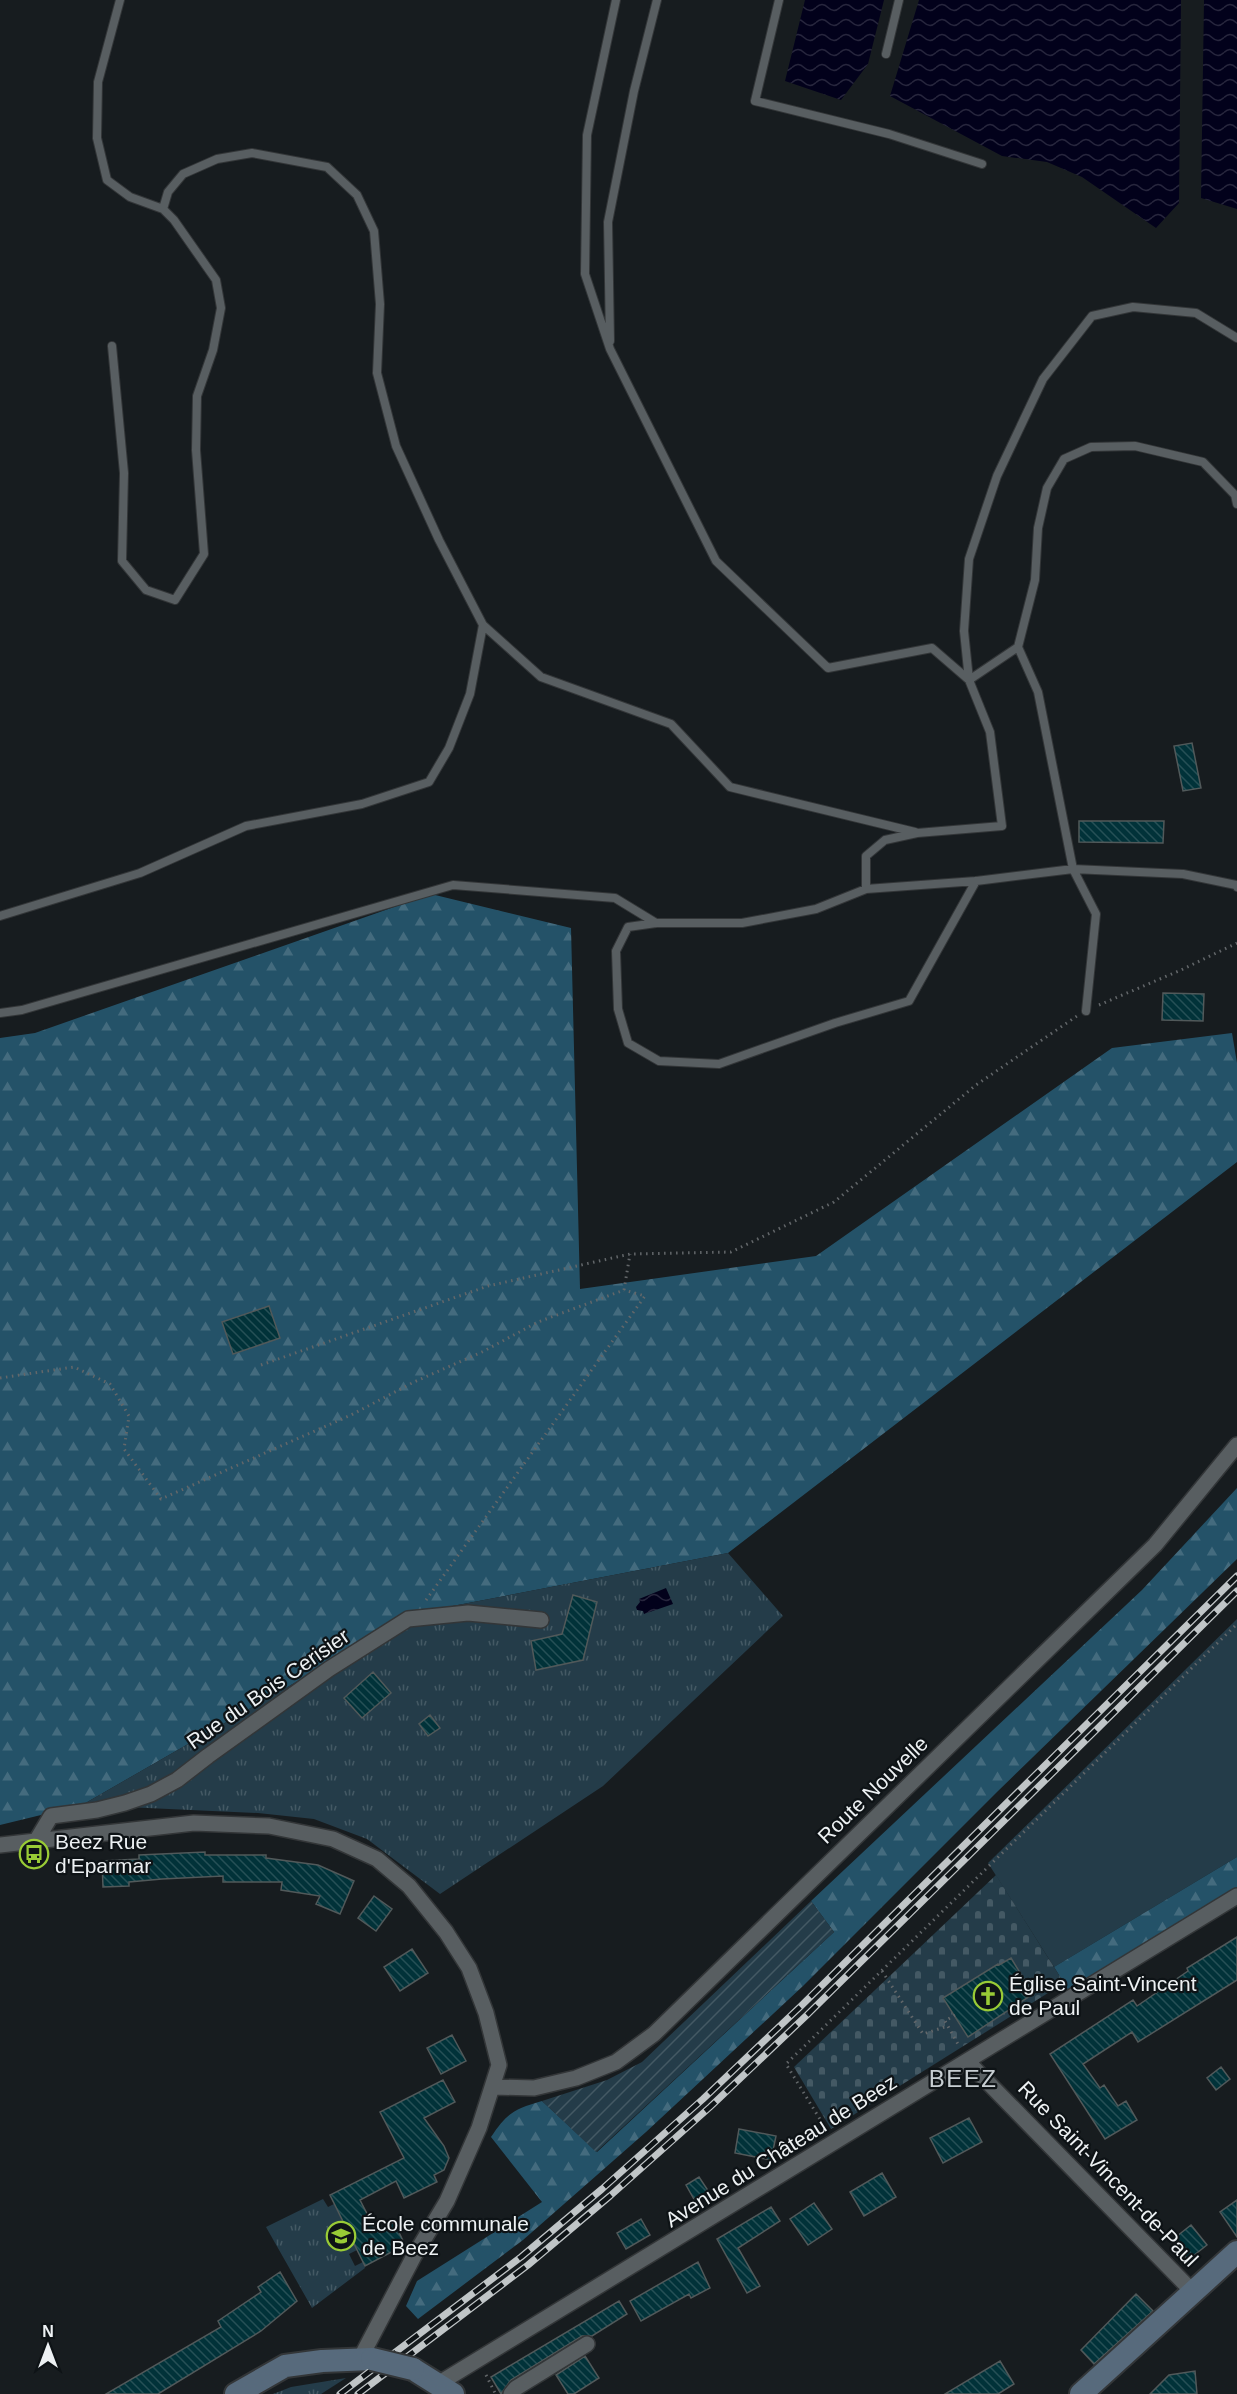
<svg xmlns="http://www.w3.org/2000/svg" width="1237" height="2394" viewBox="0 0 1237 2394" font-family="Helvetica,sans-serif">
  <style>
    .grass { fill: #243c49 }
    .forest { fill: url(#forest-firs) }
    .cemetery { fill: url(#cemetery-stones) }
    .park { fill: url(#park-tufts) }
    .garden { fill: url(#garden-furrows) }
    .water { fill: url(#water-waves) }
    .building { fill: url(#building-back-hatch); stroke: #51595a; stroke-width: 1.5 }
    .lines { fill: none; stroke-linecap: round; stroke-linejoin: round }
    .service-casing { stroke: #333638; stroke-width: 10 }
    .minor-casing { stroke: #333638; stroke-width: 18 }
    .secondary-casing { stroke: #333638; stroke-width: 26 }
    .path { stroke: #63676a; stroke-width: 3; stroke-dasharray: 1.5 4.5; stroke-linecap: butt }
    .service { stroke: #585e61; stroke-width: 8 }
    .minor { stroke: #585e61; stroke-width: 15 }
    .secondary { stroke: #576a7c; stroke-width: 22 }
    .rail-casing { stroke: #c0c5c7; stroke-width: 7 }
    .rail { stroke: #0e1316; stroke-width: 4.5; stroke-dasharray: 14; stroke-linecap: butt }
    .secondary-bridge-casing { stroke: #333638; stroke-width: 26; stroke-linecap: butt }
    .secondary-bridge { stroke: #576a7c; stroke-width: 22 }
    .labels { text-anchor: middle; stroke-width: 4.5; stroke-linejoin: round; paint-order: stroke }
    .street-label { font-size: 21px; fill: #edf1f3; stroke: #0e1316 }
    .poi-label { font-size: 21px; fill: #edf1f3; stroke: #0e1316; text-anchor: start }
    .quarter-label { font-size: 24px; letter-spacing: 1.5px; fill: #c7ced2; stroke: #0e1316 }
  </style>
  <defs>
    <pattern id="forest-firs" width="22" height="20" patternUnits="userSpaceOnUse" patternTransform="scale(1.5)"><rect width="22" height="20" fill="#245268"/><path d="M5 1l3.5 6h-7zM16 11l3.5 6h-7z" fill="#446b7e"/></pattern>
    <pattern id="cemetery-stones" width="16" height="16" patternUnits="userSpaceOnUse" patternTransform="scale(1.5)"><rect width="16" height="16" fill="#243c49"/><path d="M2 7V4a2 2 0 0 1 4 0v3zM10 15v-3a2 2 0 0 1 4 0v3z" fill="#445964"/></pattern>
    <pattern id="park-tufts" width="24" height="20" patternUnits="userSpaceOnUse" patternTransform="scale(1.5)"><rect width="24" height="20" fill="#243c49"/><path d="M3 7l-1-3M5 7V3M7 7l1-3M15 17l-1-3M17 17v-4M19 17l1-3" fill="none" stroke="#445964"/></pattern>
    <pattern id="garden-furrows" width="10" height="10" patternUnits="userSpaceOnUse" patternTransform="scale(1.5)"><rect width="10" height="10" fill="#243c49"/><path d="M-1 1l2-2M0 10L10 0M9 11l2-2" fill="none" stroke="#445964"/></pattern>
    <pattern id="water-waves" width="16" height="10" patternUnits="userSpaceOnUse" patternTransform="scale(1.5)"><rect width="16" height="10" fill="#02011b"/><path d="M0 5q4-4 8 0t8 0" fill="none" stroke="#27263d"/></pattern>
    <pattern id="building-back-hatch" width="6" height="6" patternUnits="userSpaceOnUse" patternTransform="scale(1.5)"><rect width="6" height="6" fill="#013239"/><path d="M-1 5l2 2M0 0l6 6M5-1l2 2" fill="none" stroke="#265056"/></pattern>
  </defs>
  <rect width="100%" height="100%" fill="#171c1f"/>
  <path class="grass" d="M1237 1619V1857L1054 1967 988 1863Z"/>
  <path class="forest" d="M431 894 571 928 580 1289 816 1256 1112 1048 1232 1033 1237 1063V1162L728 1553 416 1613 82 1805 0 1825V1038L35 1033Z
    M1237 1488V1559L997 1792 803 1986 646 2132 523 2240 418 2319 406 2306 417 2281 542 2202 491 2137C507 2113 514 2109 542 2101L597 2152 834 1932 811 1901 1142 1590Z
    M1237 1857V1896L1072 1996 1054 1967Z"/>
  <path class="cemetery" d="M996 1875 1064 1983 831 2129 794 2067Z"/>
  <path class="park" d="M728 1553 783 1616 603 1786 440 1894 367 1839 314 1819 258 1813 82 1805 416 1613Z
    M323 2199 328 2207 334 2204 357 2250 349 2254 355 2266 363 2262 365 2268 312 2308 266 2227Z
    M346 2378 321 2394H273L291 2387Z"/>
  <path class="garden" d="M811 1901 834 1932 596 2152 542 2101 607 2080 642 2062Z"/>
  <path class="water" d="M805 0H884L868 64 841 100 785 81Z
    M919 0H1181L1179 203 1156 228 1082 177 1047 162 1002 156 890 96Z
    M1204 0H1237V209L1201 198Z
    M666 1588 673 1604 644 1614 643 1611 637 1610 636 1607 640 1602 639 1599Z"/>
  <path class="building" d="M1192 743 1201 788 1183 791 1174 746Z
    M1079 821H1164L1163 843 1079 842Z
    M1163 993 1204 994 1203 1021 1162 1020Z
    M269 1306 280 1338 233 1354 222 1322Z
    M573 1595 597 1602 583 1660 536 1670 531 1641 562 1634Z
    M373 1672 391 1693 362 1718 344 1698Z
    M430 1715 440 1728 428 1736 419 1724Z
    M205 1852V1855H266V1858L318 1865 354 1881 340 1914 316 1904 320 1896 281 1890 282 1882H223V1876L162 1879 129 1882V1886L103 1887 102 1861 139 1859V1855Z
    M374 1896 392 1909 376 1931 358 1918Z
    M1237 1937V1980L1138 2042 1132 2032 1083 2064 1100 2088 1104 2085 1118 2106 1126 2101 1137 2120 1105 2139 1050 2054 1133 2000 1137 2006 1188 1971 1187 1968Z
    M412 1949 428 1973 400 1991 384 1967Z
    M1011 1958 1033 1994 968 2037 943 1998 998 1964 999 1965Z
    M452 2035 466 2061 441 2074 427 2048Z
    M1221 2067 1230 2079 1216 2090 1207 2078Z
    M443 2080 455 2102 424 2118 444 2146 449 2158 444 2170 434 2175 437 2182 404 2198 396 2181 360 2200 376 2231 394 2222 405 2245 365 2266 330 2195 404 2158 380 2112Z
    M969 2118 982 2142 943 2163 930 2138Z
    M739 2129 776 2136 771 2160 735 2153Z
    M882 2173 896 2197 864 2216 850 2192Z
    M699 2177 709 2192 695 2201 686 2185Z
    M1237 2200V2237L1220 2212Z
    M814 2203 832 2229 808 2245 790 2219Z
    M771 2207 780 2221 738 2248 760 2286 747 2293 717 2239Z
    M641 2219 650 2235 626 2249 617 2233Z
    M1191 2225 1207 2245 1188 2260 1172 2240Z
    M698 2262 710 2288 691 2298 689 2294 641 2321 630 2301Z
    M280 2272 297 2301 261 2331 158 2394H106L221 2327 218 2321 261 2292 258 2287Z
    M1136 2294 1153 2311 1094 2364 1081 2350Z
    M619 2301 627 2314 592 2336H582L511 2380 501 2394 491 2377Z
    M585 2356 599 2378 574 2394H568L556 2375Z
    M1000 2361 1014 2384 998 2394H945Z
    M1195 2371 1197 2394H1150L1169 2375Z"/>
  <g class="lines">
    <g class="service-casing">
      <path id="service" d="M120 0 98 82 97 138 107 180 130 197 163 209
        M616 0 587 135 585 274 610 349 716 561 828 668 932 648 969 680 990 732 1002 826 917 833 885 840 866 856V889
        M779 0 755 101 889 134 982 164
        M886 54 899 0
        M1237 338 1196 313 1133 307 1092 316 1043 379 997 476 969 559 964 631 969 680 1018 647 1035 580 1038 528 1047 488 1064 459 1091 447 1135 446 1203 462 1235 495 1237 504
        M610 341 608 222 634 91 657 0
        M483 625 541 677 671 724 730 787 915 832
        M1018 647 1038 692 1073 869 1096 914 1086 1011
        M976 881 909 1001 835 1023 719 1064 659 1061 628 1043 618 1009 616 951 628 927 656 923H742L816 909 866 889 976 881 1073 869 1183 874 1236 885 1237 887
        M0 916 140 873 246 826 362 804 429 782 449 748 470 694 483 625 439 540 396 446 377 373 380 304 374 231 357 195 327 167 252 153 217 159 183 174 168 192 163 209 174 220 216 280 221 308 213 350 197 396 196 450 204 554 175 600 146 590 122 561 124 473 112 346
        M0 1013 22 1010 453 885 615 898 656 923"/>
    </g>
    <g class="minor-casing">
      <path id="minor" d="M36 1841 51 1816 97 1810 125 1803 151 1794 177 1780 208 1756 329 1669 408 1619 468 1613 541 1620
        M0 1845 194 1823 269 1826 333 1839 377 1859 409 1886 446 1932 469 1968 486 2013 499 2065 479 2128 447 2201 414 2256 360 2359
        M967 2061 1193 2292
        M494 2087 534 2088 576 2078 616 2062 654 2034 1155 1545 1237 1445
        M438 2384 1237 1896
        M511 2394 516 2388 587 2344"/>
    </g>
    <g class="secondary-casing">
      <path id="secondary" d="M413 2369 453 2394
        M236 2394 285 2366 322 2361 372 2359
        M1081 2394 1237 2252"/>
    </g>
    <path class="path" d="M1099 1005 1181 970 1237 943
      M261 1365 488 1286 630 1254 731 1252 834 1202 976 1085 1077 1016
      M0 1378 74 1367 110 1384 129 1416 124 1449 161 1499 351 1415 414 1382 482 1352 538 1322 624 1290 630 1254
      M426 1600 645 1296 624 1290
      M882 1971 923 2034 948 2026
      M955 2015 945 2021 959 2046
      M826 2129 786 2064 1237 1624
      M486 2375 495 2393"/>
    <use href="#service" class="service"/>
    <use href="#minor" class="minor"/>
    <use href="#secondary" class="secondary"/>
    <g class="rail-casing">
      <path id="rail" d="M340 2394 521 2257 602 2189 703 2099 801 2006 1237 1576
        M358 2394 528 2265 610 2196 710 2107 808 2014 1237 1591"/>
    </g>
    <use href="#rail" class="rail"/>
    <g class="secondary-bridge-casing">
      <path id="secondary-bridge" d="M372 2359 413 2369"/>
    </g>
    <use href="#secondary-bridge" class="secondary-bridge"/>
  </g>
  <defs>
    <g id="bus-ring" transform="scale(1.5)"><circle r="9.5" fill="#0e1316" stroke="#99cb36" stroke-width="1.5"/><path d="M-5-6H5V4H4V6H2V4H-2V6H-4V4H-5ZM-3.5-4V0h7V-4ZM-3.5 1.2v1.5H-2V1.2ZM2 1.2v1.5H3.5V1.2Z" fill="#99cb36"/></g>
    <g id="church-ring" transform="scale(1.5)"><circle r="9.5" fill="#0e1316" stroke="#99cb36" stroke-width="1.5"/><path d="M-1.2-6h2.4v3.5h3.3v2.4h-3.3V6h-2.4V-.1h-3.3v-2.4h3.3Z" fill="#99cb36"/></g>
    <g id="school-ring" transform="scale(1.5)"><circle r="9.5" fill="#0e1316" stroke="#99cb36" stroke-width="1.5"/><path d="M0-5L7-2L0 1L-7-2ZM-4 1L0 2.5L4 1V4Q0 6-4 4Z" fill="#99cb36"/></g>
  </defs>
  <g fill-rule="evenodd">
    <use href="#bus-ring" x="34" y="1854"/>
    <use href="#church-ring" x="988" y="1996"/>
    <use href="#school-ring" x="341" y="2236"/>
  </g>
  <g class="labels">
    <g class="street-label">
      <text transform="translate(268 1689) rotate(-35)" y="7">Rue du Bois Cerisier</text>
      <text transform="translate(873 1790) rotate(-44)" y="7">Route Nouvelle</text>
      <text transform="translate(781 2151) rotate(-32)" y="7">Avenue du Château de Beez</text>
      <text transform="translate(1108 2174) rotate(46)" y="7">Rue Saint-Vincent-de-Paul</text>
    </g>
    <g class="poi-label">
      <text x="55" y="1849">Beez Rue<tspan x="55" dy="24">d'Eparmar</tspan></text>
      <text x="1009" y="1991">Église Saint-Vincent<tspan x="1009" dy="24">de Paul</tspan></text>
      <text x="362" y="2231">École communale<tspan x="362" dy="24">de Beez</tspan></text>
    </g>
    <g class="quarter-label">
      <text x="963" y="2087">BEEZ</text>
    </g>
  </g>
  <g transform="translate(48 2346)" stroke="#0e1316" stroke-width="4.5" paint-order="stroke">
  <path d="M0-4.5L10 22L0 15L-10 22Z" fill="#edf1f3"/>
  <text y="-9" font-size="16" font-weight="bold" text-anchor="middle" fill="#edf1f3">N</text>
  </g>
</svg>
